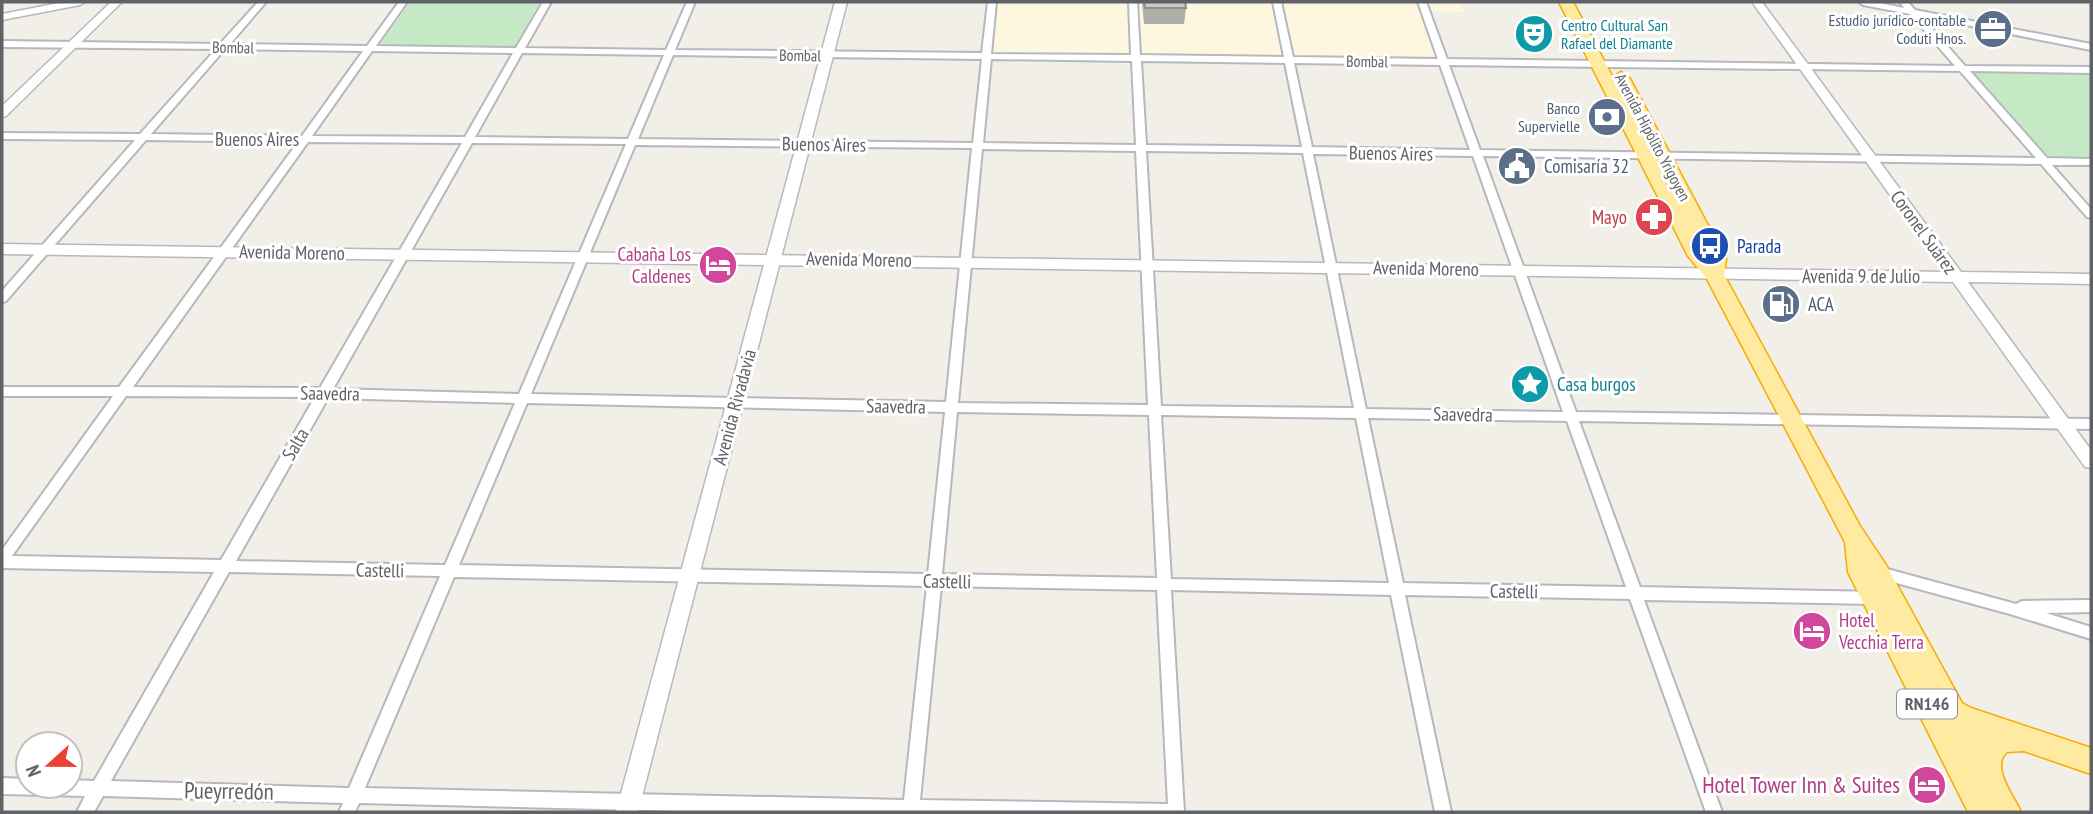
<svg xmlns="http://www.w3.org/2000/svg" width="2093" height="814" viewBox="0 0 2093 814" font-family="'PT Sans Narrow',sans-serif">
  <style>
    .commercial { fill: #fef7e0 }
    .green { fill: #c5e8c5 }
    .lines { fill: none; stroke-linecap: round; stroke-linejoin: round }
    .minor-casing { stroke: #b5b8bc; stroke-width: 4 }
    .tertiary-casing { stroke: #b5b8bc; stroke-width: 3 }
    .secondary-casing { stroke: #b6babf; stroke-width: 3 }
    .trunk-casing { stroke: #f9ab00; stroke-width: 3 }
    .minor { fill: #fff; fill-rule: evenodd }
    .tertiary { fill: #fff; fill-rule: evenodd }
    .secondary { fill: #fff; fill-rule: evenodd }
    .trunk { fill: #feeaa1; fill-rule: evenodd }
    .wall { fill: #afaea9 }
    .building { fill: #cccac5; stroke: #8f8d8a; stroke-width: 2 }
    .labels { text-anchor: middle; stroke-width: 6; stroke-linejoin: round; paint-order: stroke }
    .far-service-label { font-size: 16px; fill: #4e5e75; stroke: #fff; text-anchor: end }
    .far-culture-label { font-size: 16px; fill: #0d838f; stroke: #fff; text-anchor: start }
    .far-street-label { font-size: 16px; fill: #5f6368; stroke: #fff }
    .shield { fill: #fff; stroke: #8f9295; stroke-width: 2 }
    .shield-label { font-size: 18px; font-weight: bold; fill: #5f6368 }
    .street-label { font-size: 19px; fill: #5f6368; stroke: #fff }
    .service-label { font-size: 19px; fill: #4e5e75; stroke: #fff; text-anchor: start }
    .health-label { font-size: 19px; fill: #be3a42; stroke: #fff; text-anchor: end }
    .transit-label { font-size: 19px; fill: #164399; stroke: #fff; text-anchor: start }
    .hotel-label { font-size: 19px; fill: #b23c85; stroke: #fff; text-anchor: end }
    .culture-label { font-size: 19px; fill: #0d838f; stroke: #fff; text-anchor: start }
    .near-hotel-label { font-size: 23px; fill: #b23c85; stroke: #fff; text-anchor: end }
    .near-street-label { font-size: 23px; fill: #5f6368; stroke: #fff }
  </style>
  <rect width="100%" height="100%" fill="#f1efe8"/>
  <path class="commercial" d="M996 2H1460L1464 12 1421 11 1438 59 991 55Z"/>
  <path class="green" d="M410 2H540L515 47 380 45Z
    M1971 71 2091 73V159L2047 158Z"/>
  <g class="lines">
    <g class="minor-casing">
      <path id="minor" d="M258 2H266L230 44 367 46 399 2H407L376 46 516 48 543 2H551L525 48 666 50 687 2H695L675 50 982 53 988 2H996L991 54 1131 55 1129 2H1137L1140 55 1284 57 1273 2H1281L1293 57 1438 59 1418 2H1426L1447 59 1955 66 1910 14 1863 5 1859 2H1875L1904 8 1900 2H1908L1915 10 2091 44V50L1921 16 1965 66 2091 67V73L1970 71 2047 158 2091 159V165H2052L2091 209V218L2087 217 2041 164 1483 156 1576 412 2091 419V429L1579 421 1640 587 1877 592 1882 594 1884 598 1882 602 1877 604 1644 600 1722 812H1706L1630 599 1405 595 1451 812H1435L1391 595 1171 590 1184 812H718L359 803 355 812H339L343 803 103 796 94 812H77L85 796 2 794V778L28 779V786H70V780L94 781 214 572 2 568V550L113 396H2V387H119L298 142 146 140 6 301 2 302V291L135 140 2 139V133L140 134 216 49 2 47V41L220 44ZM225 49 363 51 302 136 151 134ZM372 51 513 53 465 137 312 136ZM522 53 664 55 628 139 475 137ZM673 55 982 59 973 143 638 139ZM991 59 1132 61 1136 145 983 143ZM1141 61 1285 63 1302 147 1146 145ZM1294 63 1440 65 1470 150 1312 147ZM1449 65 1960 71 2036 158 1480 150ZM308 142 462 143 320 388 133 387ZM472 143 626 144 519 394 333 389ZM635 145 972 148 946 402 531 394ZM982 149 1136 151 1148 405 958 403ZM1146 151 1303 153 1354 408 1161 406ZM1313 154 1473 156 1563 412 1366 409ZM126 396 315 397 221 560 12 556ZM328 398 515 403 445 565 236 561ZM527 403 945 412 928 574 459 565ZM957 412 1149 415 1157 578 942 574ZM1161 415 1356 418 1389 583 1171 579ZM1368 418 1567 421 1626 587 1403 583ZM229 572 440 576 349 788 111 781ZM454 577 927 586 904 800 365 788ZM941 586 1157 590 1168 804 920 800Z
        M1876 566 2016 604 2022 601 2091 600V612L2046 613 2091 627V639L2010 614 1871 576 1869 572 1871 568Z"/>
    </g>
    <g class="tertiary-casing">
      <path id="tertiary" d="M64 2H85L80 5 2 20V14Z
        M111 2H122L6 116 2 117V106Z
        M1752 2H1762L1961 272 2091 274V284L1968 282 2091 450V468L2085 467 1953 282 2 254V244L1945 272Z"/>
    </g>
    <g class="secondary-casing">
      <path id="secondary" d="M835 2H847L638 812H616Z"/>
    </g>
    <g class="trunk-casing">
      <path id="trunk" d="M1559 2H1573L1679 203 1613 77 1621 72 1629 77 1726 259 1724 275 1860 526 1886 565 1962 703 1971 708 2091 748V774L2024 751 2007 752C1990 767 2014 796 2021 812H1968L1848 572 1845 542 1707 279 1688 256Z"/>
    </g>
    <use href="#minor" class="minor"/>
    <use href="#tertiary" class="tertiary"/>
    <use href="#secondary" class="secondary"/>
    <use href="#trunk" class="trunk"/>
  </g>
  <path class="wall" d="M1142 2H1185L1186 8 1184 24H1144Z"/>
  <path class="building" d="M1144 2H1185L1186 8H1145Z"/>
  <defs>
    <g id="office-disc" transform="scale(2.0125)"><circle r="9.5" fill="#5c6f8a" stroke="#fff"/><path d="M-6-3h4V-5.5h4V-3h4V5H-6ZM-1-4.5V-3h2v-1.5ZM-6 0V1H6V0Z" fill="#fff"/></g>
    <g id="theatre-disc" transform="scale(2.0125)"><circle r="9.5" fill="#0f9aa8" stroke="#fff"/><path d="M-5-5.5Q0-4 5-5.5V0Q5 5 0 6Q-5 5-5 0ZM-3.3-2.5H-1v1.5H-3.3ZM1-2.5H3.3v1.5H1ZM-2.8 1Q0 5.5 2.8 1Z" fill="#fff"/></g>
    <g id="bank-disc" transform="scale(2.0125)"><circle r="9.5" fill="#5c6f8a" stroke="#fff"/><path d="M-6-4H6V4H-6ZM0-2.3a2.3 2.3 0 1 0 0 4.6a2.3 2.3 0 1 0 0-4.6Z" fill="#fff"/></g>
    <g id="civic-disc" transform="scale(2.0125)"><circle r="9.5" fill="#5c6f8a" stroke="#fff"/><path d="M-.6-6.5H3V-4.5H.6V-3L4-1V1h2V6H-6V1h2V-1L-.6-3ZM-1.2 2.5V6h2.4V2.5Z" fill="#fff"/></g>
    <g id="pharmacy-disc" transform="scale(2.0125)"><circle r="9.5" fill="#e0444e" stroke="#fff"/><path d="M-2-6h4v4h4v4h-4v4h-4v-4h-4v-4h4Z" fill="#fff"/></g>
    <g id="bus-disc" transform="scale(2.0125)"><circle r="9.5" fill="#1a4fb4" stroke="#fff"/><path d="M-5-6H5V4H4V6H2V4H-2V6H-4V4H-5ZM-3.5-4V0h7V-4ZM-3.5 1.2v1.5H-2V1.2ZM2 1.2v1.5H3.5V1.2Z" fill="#fff"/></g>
    <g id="hotel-disc" transform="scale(2.0125)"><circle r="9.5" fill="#d1479c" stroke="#fff"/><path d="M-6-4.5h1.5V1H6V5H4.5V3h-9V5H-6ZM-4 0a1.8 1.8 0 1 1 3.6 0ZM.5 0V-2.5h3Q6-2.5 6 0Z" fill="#fff"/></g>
    <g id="fuel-disc" transform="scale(2.0125)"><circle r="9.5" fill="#5c6f8a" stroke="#fff"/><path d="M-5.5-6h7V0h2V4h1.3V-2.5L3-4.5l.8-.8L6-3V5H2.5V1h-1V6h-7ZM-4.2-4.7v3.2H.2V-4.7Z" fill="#fff"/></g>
    <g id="sight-disc" transform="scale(2.0125)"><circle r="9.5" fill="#0f9aa8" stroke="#fff"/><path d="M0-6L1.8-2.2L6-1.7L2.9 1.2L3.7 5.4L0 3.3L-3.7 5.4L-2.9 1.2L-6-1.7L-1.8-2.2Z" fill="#fff"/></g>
  </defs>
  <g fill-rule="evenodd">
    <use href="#office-disc" x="1993" y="29"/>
    <use href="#theatre-disc" x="1534" y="34"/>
    <use href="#bank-disc" x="1607" y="117"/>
    <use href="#civic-disc" x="1517" y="166"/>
    <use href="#pharmacy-disc" x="1654" y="217"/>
    <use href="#bus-disc" x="1710" y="246"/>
    <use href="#hotel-disc" x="718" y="265"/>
    <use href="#fuel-disc" x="1781" y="304"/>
    <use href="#sight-disc" x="1530" y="384"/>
    <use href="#hotel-disc" x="1812" y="631"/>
    <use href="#hotel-disc" x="1927" y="785"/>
  </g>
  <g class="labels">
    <g class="far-service-label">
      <text x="1966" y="26">Estudio jurídico-contable<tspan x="1966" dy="18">Coduti Hnos.</tspan></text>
      <text x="1580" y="114">Banco<tspan x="1580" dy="18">Supervielle</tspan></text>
    </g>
    <g class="far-culture-label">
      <text x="1561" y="31">Centro Cultural San<tspan x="1561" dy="18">Rafael del Diamante</tspan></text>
    </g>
    <g class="far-street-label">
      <text transform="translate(233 47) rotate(1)" y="6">Bombal</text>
      <text transform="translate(800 55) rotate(1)" y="6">Bombal</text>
      <text transform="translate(1367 61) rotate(1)" y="6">Bombal</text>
      <text transform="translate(1653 137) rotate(62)" y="6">Avenida Hipólito Yrigoyen</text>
    </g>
    <rect class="shield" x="1897" y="689.5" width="60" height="29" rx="5"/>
    <g class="shield-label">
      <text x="1927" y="710">RN146</text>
    </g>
    <g class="street-label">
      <text x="257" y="146">Buenos Aires</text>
      <text transform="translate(824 144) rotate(1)" y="7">Buenos Aires</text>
      <text transform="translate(1391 153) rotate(1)" y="7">Buenos Aires</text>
      <text transform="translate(1924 232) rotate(54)" y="7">Coronel Suárez</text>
      <text transform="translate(292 252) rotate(1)" y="7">Avenida Moreno</text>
      <text transform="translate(859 259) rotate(1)" y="7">Avenida Moreno</text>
      <text transform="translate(1426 268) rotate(1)" y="7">Avenida Moreno</text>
      <text x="1861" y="283">Avenida 9 de Julio</text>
      <text transform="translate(330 393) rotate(1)" y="7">Saavedra</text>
      <text transform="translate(896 406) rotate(1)" y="7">Saavedra</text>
      <text transform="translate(734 407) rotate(-75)" y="7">Avenida Rivadavia</text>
      <text transform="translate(1463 414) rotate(1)" y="7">Saavedra</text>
      <text transform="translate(295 444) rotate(-60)" y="7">Salta</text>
      <text transform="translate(380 570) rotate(1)" y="7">Castelli</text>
      <text transform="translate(947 581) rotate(1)" y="7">Castelli</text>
      <text transform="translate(1514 591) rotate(1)" y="7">Castelli</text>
    </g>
    <g class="service-label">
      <text x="1544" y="173">Comisaría 32</text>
      <text x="1808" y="311">ACA</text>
    </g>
    <g class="health-label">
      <text x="1627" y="224">Mayo</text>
    </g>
    <g class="transit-label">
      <text x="1737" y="253">Parada</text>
    </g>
    <g class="hotel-label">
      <text x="691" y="261">Cabaña Los<tspan x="691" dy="22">Caldenes</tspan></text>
      <text x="1839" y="627" text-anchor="start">Hotel<tspan x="1839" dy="22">Vecchia Terra</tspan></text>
    </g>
    <g class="culture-label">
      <text x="1557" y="391">Casa burgos</text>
    </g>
    <g class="near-hotel-label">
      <text x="1900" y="793">Hotel Tower Inn &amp; Suites</text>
    </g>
    <g class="near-street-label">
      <text transform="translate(229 791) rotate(1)" y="8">Pueyrredón</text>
    </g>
  </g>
  <rect width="2093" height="814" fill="none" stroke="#5f6368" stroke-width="7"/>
  <g transform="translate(49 765) rotate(249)"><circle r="33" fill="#ffffff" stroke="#bfc1c3" stroke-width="2"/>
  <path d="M0-5L12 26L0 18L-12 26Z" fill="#ea4335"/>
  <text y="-10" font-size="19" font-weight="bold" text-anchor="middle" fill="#5f6368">N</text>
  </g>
</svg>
